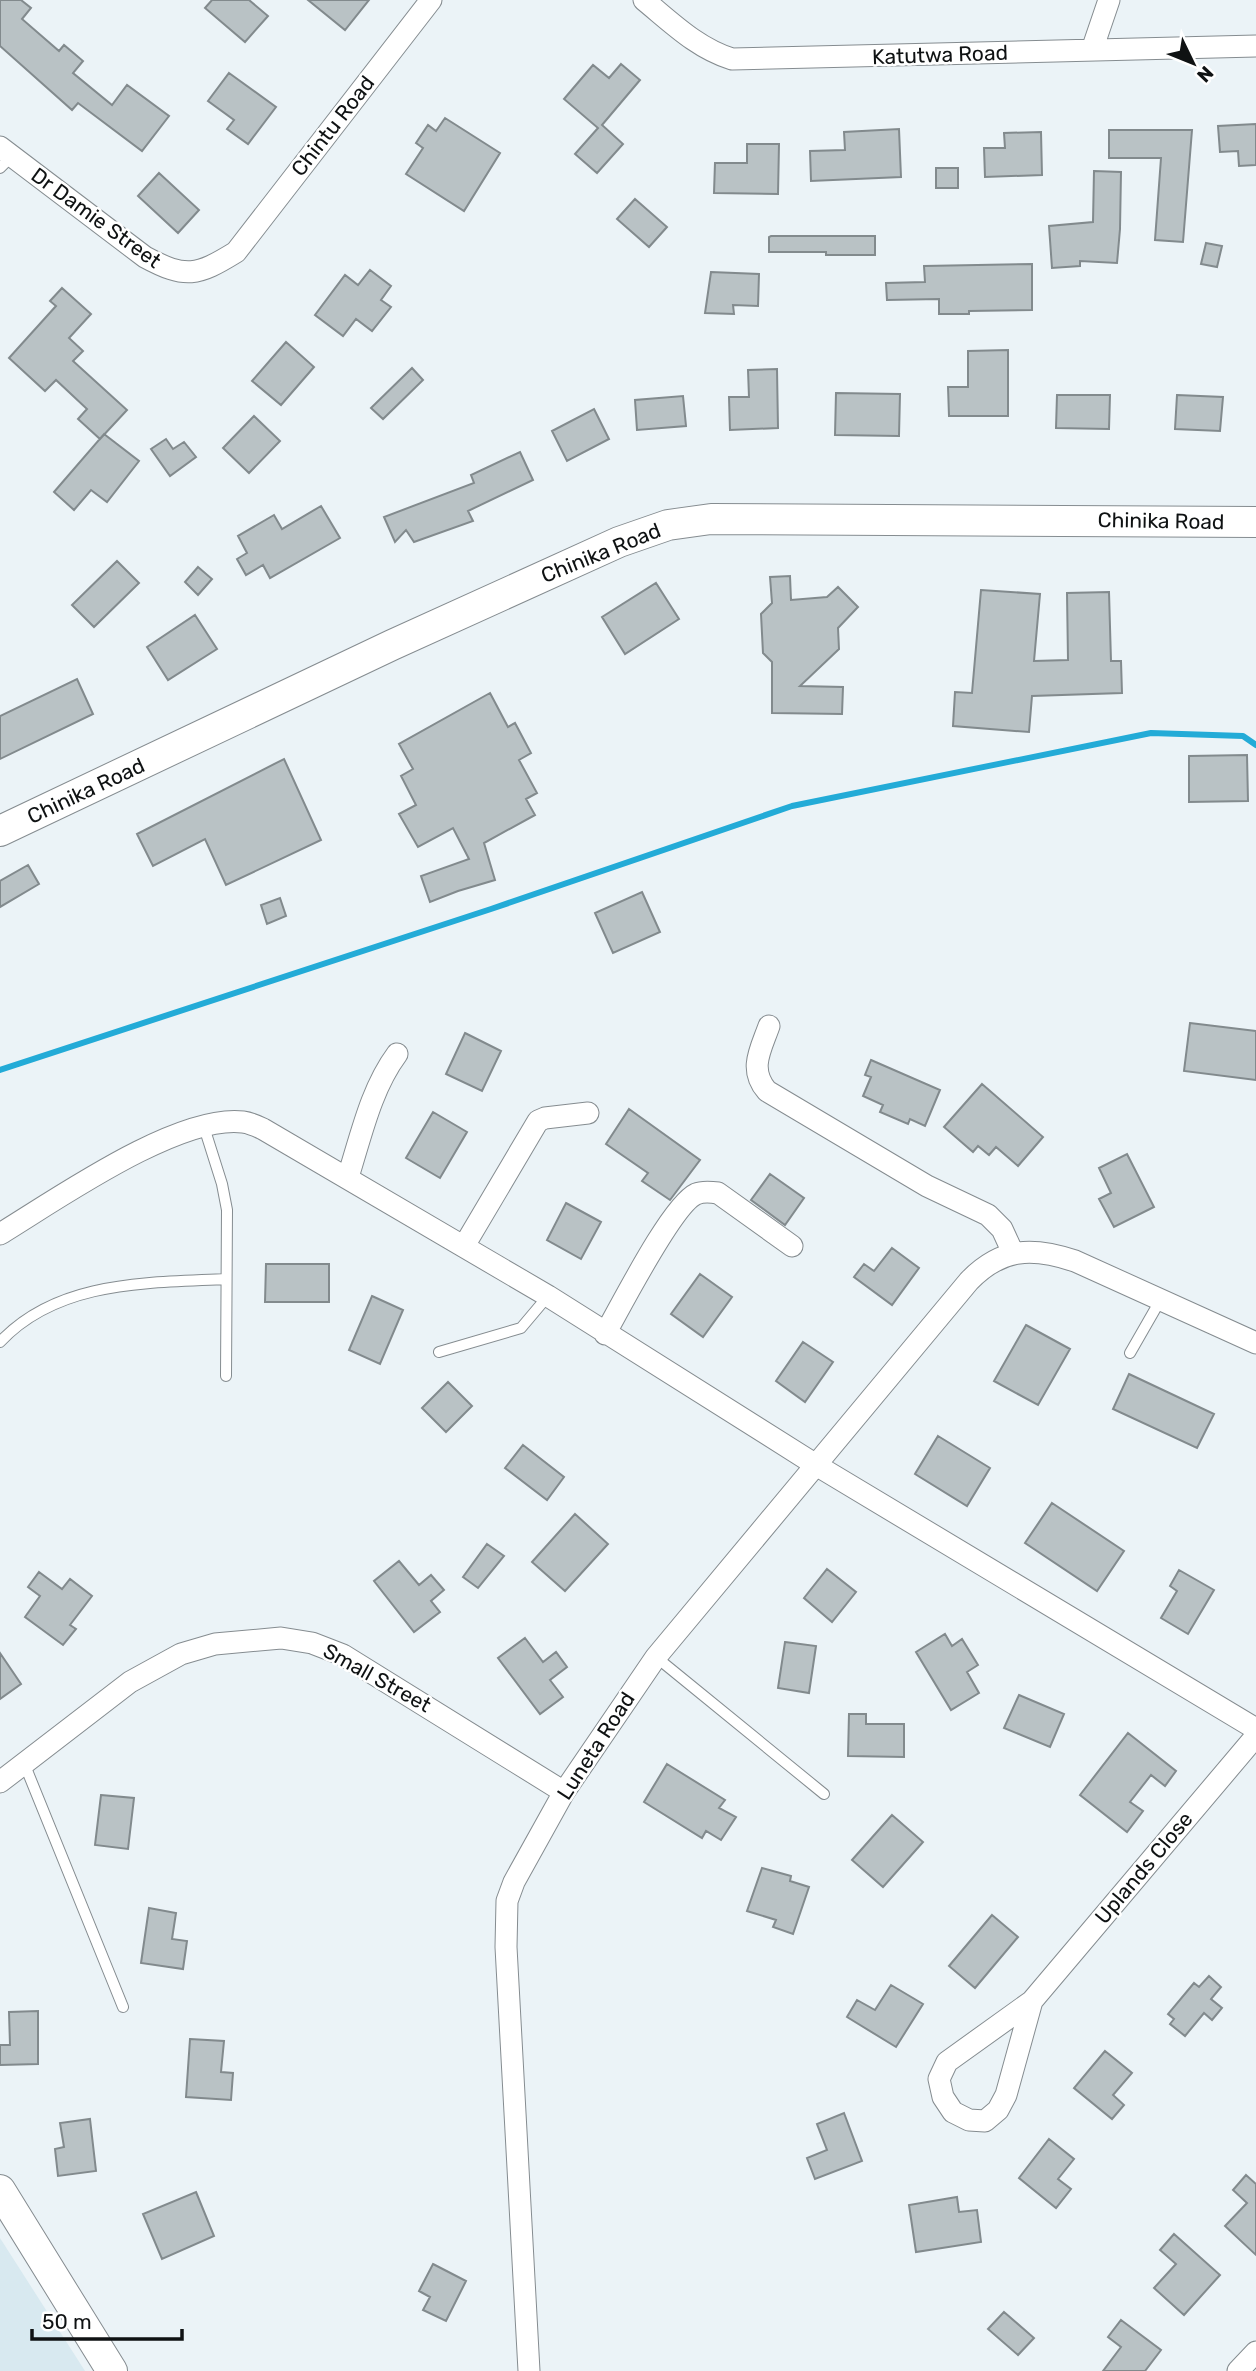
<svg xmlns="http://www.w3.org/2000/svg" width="1256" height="2371" viewBox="0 0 1256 2371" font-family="Rubik,sans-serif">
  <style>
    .built { fill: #d8e9f0 }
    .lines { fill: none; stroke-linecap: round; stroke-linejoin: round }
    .stream { stroke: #23abd7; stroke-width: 6 }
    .building { fill: #b9c2c5; stroke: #828a8d; stroke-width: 2 }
    .lane-casing { stroke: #858c90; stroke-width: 12 }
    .street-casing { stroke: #858c90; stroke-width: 23 }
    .secondary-casing { stroke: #858c90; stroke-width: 32 }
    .lane { stroke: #fff; stroke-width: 10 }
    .street { stroke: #fff; stroke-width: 21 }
    .secondary { stroke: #fff; stroke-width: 30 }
    .labels { text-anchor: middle; stroke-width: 5; stroke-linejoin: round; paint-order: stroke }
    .street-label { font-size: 21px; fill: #0f1213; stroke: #fff }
  </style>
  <rect width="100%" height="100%" fill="#ebf3f7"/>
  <path class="built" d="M0 2238 85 2371H0Z"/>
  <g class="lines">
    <path class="stream" d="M0 1070 491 909 792 806 1151 733 1243 736 1256 745"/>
  </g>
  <path class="building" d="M0 0H21L31 8 22 19 59 51 64 45 83 61 73 73 112 105 127 85 169 116 142 151 78 103 72 110 0 46Z
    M212 0H249L268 16 245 42 205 8Z
    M308 0H369L345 30Z
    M621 64 640 80 602 125 623 144 597 173 575 154 598 128 564 99 593 65 609 78Z
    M229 73 276 107 248 144 227 129 234 120 208 101Z
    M445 118 500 153 464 211 406 174 423 148 416 143 428 125 436 131Z
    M1256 124V165L1239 166 1238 151 1220 152 1218 126Z
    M899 129 901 177 811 181 810 151 845 150 844 132Z
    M1109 130H1192L1183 242 1155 240 1161 158H1109Z
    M1041 132 1042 175 985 177 984 148H1005L1004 133Z
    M747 144H779L778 194 714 193 715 163H747Z
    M936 168H958V188H936Z
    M1094 171 1121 172 1120 229 1117 263 1080 261V266L1052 268 1049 226 1093 222Z
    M159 173 199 210 178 233 138 196Z
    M635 199 667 227 649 247 617 219Z
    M771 236H875V255H826V252H769V237Z
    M1206 243 1222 246 1217 267 1201 264Z
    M1032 264V310L969 311V314H939V299L887 300 886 283 925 282 924 266Z
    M370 270 391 286 381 300 391 307 372 331 356 319 343 336 315 315 345 275 358 285Z
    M711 272 759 274 758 306 733 305 734 314 705 313Z
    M62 288 91 314 69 338 83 351 73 361 127 410 100 439 78 419 87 409 56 380 45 391 9 358 56 306 50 301Z
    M286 342 314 367 281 405 252 381Z
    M1008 350V416H949L948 387H968V351Z
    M412 368 423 380 383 419 371 408Z
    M777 369 778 428 730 430 729 397H749L748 370Z
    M836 393 900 394 899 436 835 435Z
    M1057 395H1110L1109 429 1056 428Z
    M1177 395 1223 397 1220 431 1175 429Z
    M683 396 686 426 637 430 635 400Z
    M594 409 609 439 567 461 552 431Z
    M254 416 280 441 249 473 223 448Z
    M104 434 139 461 107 502 91 490 74 510 54 492Z
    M166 439 173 449 184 442 196 457 170 476 151 449Z
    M520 452 533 480 468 511 473 521 414 542 406 530 395 542 384 517 474 483 471 475Z
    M321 506 340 538 270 578 263 565 246 575 237 559 247 553 238 536 274 515 282 529Z
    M117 561 139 583 94 627 72 605Z
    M198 567 212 579 198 595 185 582Z
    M790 576 791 600 827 597 838 587 858 607 838 628 839 649 800 686 843 687 842 714 772 713V662L763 653 761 614 772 603 770 577Z
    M656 583 679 619 625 654 602 617Z
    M981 590 1040 594 1034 661 1068 660 1067 593 1109 592 1111 661H1121L1122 693 1032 696 1029 732 953 726 955 692 972 693Z
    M195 615 217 649 168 680 147 647Z
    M77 679 93 714 0 759V716Z
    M490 693 508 727 515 723 531 753 519 760 537 793 526 799 535 815 484 843 495 880 458 891 430 902 421 876 469 859 453 828 418 847 399 814 416 805 401 776 413 769 399 744Z
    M1247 755 1248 801 1189 802V756Z
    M284 759 321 840 226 885 205 839 153 866 137 834Z
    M28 865 39 884 0 907V881Z
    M642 892 660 932 613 953 595 913Z
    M280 898 286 916 267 924 261 905Z
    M1190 1023 1256 1031V1080L1184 1071Z
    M465 1033 501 1051 482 1091 446 1074Z
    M871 1060 940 1090 925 1126 910 1119 908 1124 880 1112 883 1105 863 1096 871 1077 865 1075Z
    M982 1084 1043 1137 1018 1166 996 1147 989 1155 978 1146 973 1152 944 1127Z
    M629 1109 700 1160 670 1200 642 1181 648 1173 606 1144Z
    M433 1112 467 1132 440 1178 406 1158Z
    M1127 1154 1154 1207 1114 1227 1099 1199 1111 1193 1099 1168Z
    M770 1174 804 1198 785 1225 751 1200Z
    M566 1203 601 1222 581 1259 547 1240Z
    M892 1248 919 1268 892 1305 854 1277 864 1264 874 1271Z
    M266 1264H329V1302H265Z
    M700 1274 732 1297 703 1337 671 1314Z
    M372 1296 403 1310 380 1364 349 1350Z
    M1026 1325 1070 1349 1038 1405 994 1381Z
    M803 1342 833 1362 805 1402 776 1381Z
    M1129 1374 1214 1414 1197 1448 1113 1409Z
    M448 1382 472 1406 446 1432 422 1408Z
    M938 1436 990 1468 967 1506 915 1474Z
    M523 1445 564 1477 547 1500 505 1468Z
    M1052 1503 1124 1551 1097 1591 1025 1543Z
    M575 1514 608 1544 565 1591 532 1562Z
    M487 1544 504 1556 478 1588 463 1577Z
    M399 1561 419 1585 431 1575 444 1590 431 1601 440 1612 414 1632 374 1581Z
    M827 1569 856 1592 832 1622 804 1598Z
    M1179 1570 1214 1590 1188 1634 1161 1618 1177 1591 1170 1586Z
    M39 1572 62 1589 70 1579 92 1596 70 1625 76 1629 63 1645 25 1617 40 1596 28 1587Z
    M945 1634 952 1646 962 1639 978 1665 967 1672 979 1693 951 1710 916 1652Z
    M525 1638 543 1662 556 1652 567 1667 550 1680 563 1697 540 1714 498 1658Z
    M785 1642 816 1646 809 1693 778 1688Z
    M0 1653 21 1684 0 1699Z
    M1019 1695 1064 1714 1050 1747 1004 1728Z
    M849 1714H866V1724H904V1757L848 1756Z
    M1128 1733 1176 1771 1165 1786 1151 1775 1130 1802 1143 1811 1127 1832 1080 1795Z
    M667 1764 725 1800 719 1808 736 1817 721 1840 706 1831 702 1838 644 1802Z
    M101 1795 134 1798 128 1849 95 1845Z
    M892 1815 923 1842 883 1887 852 1860Z
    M762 1868 791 1876 790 1881 809 1887 793 1934 773 1927 776 1920 747 1911Z
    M149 1908 176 1913 172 1939 187 1941 183 1969 141 1963Z
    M992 1915 1018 1937 975 1988 949 1966Z
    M1209 1976 1221 1987 1211 1999 1222 2008 1212 2020 1204 2013 1185 2036 1170 2024 1174 2019 1168 2014 1194 1983 1199 1987Z
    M891 1985 923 2004 896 2047 847 2017 857 2000 875 2010Z
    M38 2011V2064L0 2065V2045H10L9 2012Z
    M190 2039 224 2041 221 2072 233 2073 231 2100 186 2097Z
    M1105 2051 1132 2073 1113 2095 1124 2105 1112 2119 1074 2088Z
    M844 2113 862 2161 815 2179 807 2158 827 2150 817 2124Z
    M90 2119 96 2171 58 2176 55 2149 64 2147 60 2123Z
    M1049 2139 1074 2159 1058 2179 1071 2189 1056 2208 1019 2178Z
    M1246 2175 1256 2184V2255L1225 2226 1247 2203 1233 2190Z
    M196 2192 214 2236 162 2259 143 2214Z
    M957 2197 959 2212 977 2210 981 2242 916 2252 909 2205Z
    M1174 2234 1220 2275 1184 2315 1154 2288 1176 2264 1160 2250Z
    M433 2264 466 2281 446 2321 423 2310 430 2297 419 2291Z
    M1004 2312 1034 2338 1018 2355 988 2329Z
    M1121 2320 1161 2350 1145 2371H1103L1121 2347 1108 2337Z"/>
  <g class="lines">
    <g class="lane-casing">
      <path id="lane" d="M0 168 11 157
        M204 1127 222 1184 227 1210 226 1376
        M0 1342C58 1280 148 1283 226 1279
        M439 1352 521 1328 548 1296
        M1130 1353 1161 1299
        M656 1657 824 1794
        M24 1763 123 2007"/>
    </g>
    <g class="street-casing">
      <path id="street" d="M644 0C672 23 697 48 732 59L1256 46
        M1092 50 1109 0
        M0 147 145 257C186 279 197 276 236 252L431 0
        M769 1026C761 1049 748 1069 767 1091L927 1186 988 1215 1002 1229 1013 1253
        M348 1177C361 1136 371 1089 397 1054
        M0 1234C56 1200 178 1114 243 1122 250 1123 257 1126 263 1129L548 1296 816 1465 1256 1729
        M464 1246 538 1121 545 1118 588 1113
        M605 1334C621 1306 672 1205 696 1194 703 1191 711 1192 718 1193L792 1246
        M0 1782 130 1682 181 1654 215 1644 281 1638 312 1643 343 1655 564 1792
        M1032 2001 1006 2095 998 2110 985 2121 969 2120 953 2112 943 2097 939 2079 947 2062 1032 2001 1256 1736
        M529 2371 506 1947 507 1901 514 1882 564 1792 656 1657 969 1281C1002 1247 1033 1247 1075 1261L1256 1343
        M1238 2371 1256 2352"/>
    </g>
    <g class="secondary-casing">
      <path id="secondary" d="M0 831 392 645 619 542 668 525 711 519 1256 522
        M0 2190 112 2371"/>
    </g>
    <use href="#lane" class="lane"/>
    <use href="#street" class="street"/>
    <use href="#secondary" class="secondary"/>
  </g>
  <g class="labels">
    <g class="street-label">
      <text transform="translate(940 55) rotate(-2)" y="7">Katutwa Road</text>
      <text transform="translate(333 126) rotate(-52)" y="7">Chintu Road</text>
      <text transform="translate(96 218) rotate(36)" y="7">Dr Damie Street</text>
      <text transform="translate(1161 521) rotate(1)" y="7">Chinika Road</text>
      <text transform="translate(601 553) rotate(-22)" y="7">Chinika Road</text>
      <text transform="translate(86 791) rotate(-25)" y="7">Chinika Road</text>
      <text transform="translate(377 1678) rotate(29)" y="7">Small Street</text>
      <text transform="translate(596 1746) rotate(-57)" y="7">Luneta Road</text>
      <text transform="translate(1144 1868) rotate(-50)" y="7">Uplands Close</text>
    </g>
  </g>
  <g transform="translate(1193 63) rotate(133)" stroke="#ffffff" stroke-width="5" paint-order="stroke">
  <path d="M0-5L12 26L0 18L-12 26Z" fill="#0f1213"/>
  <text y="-10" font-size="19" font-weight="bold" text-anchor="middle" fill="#0f1213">N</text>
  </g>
  <path d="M32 2329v10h150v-10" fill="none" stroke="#0f1213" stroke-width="3.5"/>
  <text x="42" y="2329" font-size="21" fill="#0f1213" stroke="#ffffff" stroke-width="5" paint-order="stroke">50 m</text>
</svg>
